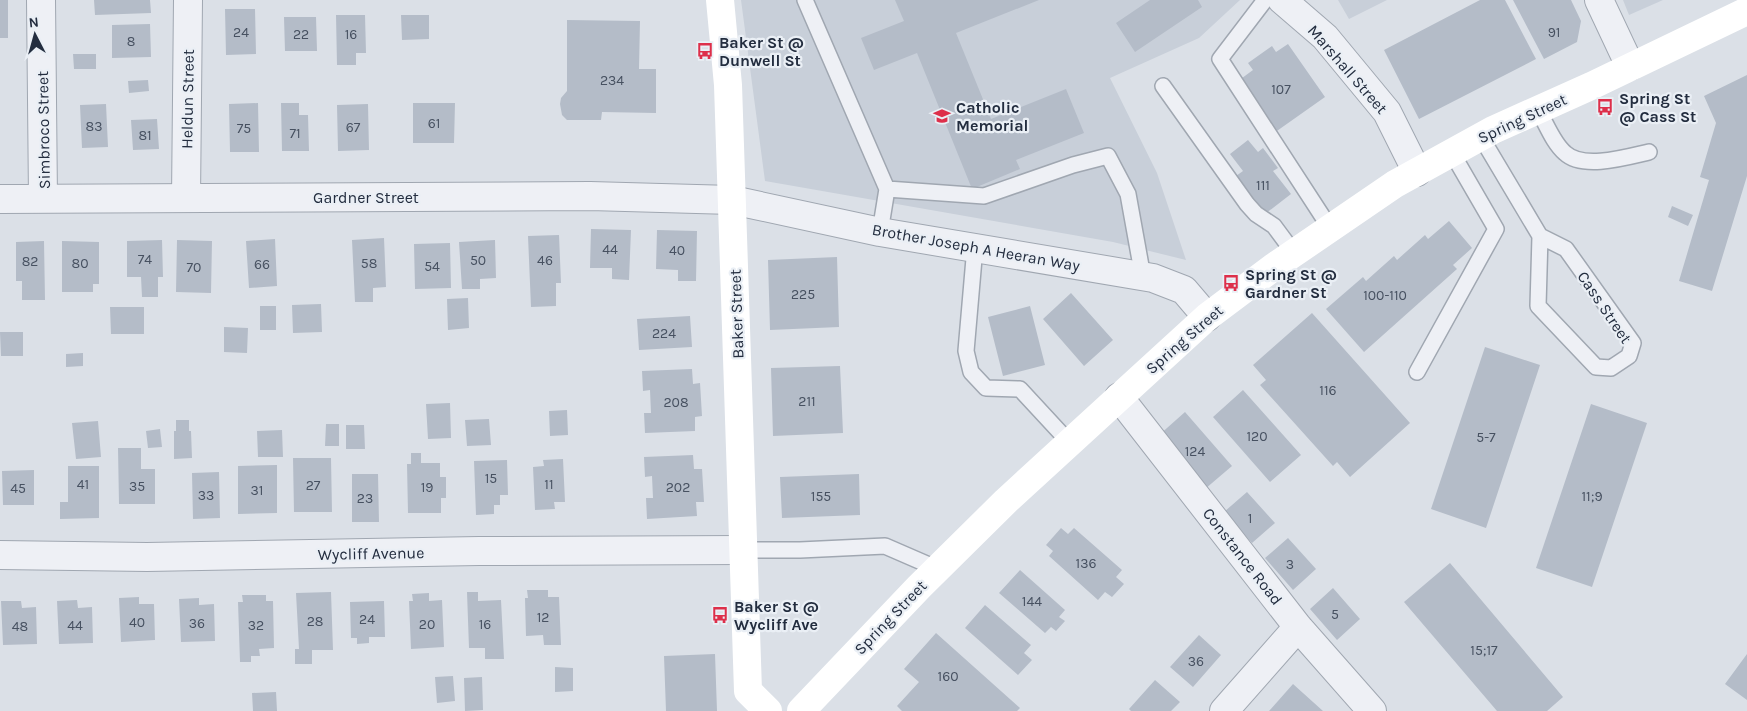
<svg xmlns="http://www.w3.org/2000/svg" width="1747" height="711" viewBox="0 0 1747 711" font-family="Karla,sans-serif">
  <style>
    .built { fill: #c8cfd9 }
    .building { fill: #b4bcc8 }
    .lines { fill: none; stroke-linecap: round; stroke-linejoin: round }
    .lane-casing { stroke: #a0a7b1; stroke-width: 18 }
    .street-casing { stroke: #a0a7b1; stroke-width: 30 }
    .lane { stroke: #eef0f5; stroke-width: 15 }
    .street { stroke: #eef0f5; stroke-width: 28 }
    .secondary { stroke: #fff; stroke-width: 28 }
    .labels { text-anchor: middle; stroke-width: 4.5; stroke-linejoin: round; paint-order: stroke }
    .number-label { font-size: 14px; fill: #475161 }
    .poi-label { font-size: 16px; font-weight: bold; fill: #232d3f; stroke: #eaeff5; text-anchor: start }
    .street-label { font-size: 16px; fill: #232d3f; stroke: #eaeff5 }
  </style>
  <rect width="100%" height="100%" fill="#dbe0e7"/>
  <path class="built" d="M741 0H1240L1199 38 1110 78 1157 173 1186 260 1113 242 765 181Z
    M1338 0H1387L1349 19Z
    M1623 0H1663L1629 15Z"/>
  <path class="building" d="M0 0H8V38H0Z
    M94 0H150L151 13 95 15Z
    M895 0H1039L956 33 991 119 1066 89 1084 133 1016 160 1020 169 972 189 917 53 874 70 861 38 904 21Z
    M1150 0H1198L1202 7 1135 52 1116 23Z
    M1480 0H1505L1536 59 1419 119 1384 50Z
    M1513 0H1571L1581 21 1577 42 1544 59Z
    M225 9H255L256 54 226 55Z
    M336 15H365L366 53H356V65H337Z
    M401 15H429V39L402 40Z
    M284 17H316L317 51H285Z
    M567 20 640 21 639 69H656V113L602 112 601 120H567L562 115 560 104 561 98 567 91Z
    M150 24 151 57 112 58V25Z
    M1288 44 1325 97 1274 133 1238 81 1253 70 1248 63 1272 46 1276 52Z
    M73 54H96V69H74Z
    M1747 75V176L1712 291 1679 281 1709 180 1700 177 1716 123 1704 96Z
    M148 80 149 91 129 93 128 81Z
    M258 103 259 152H230L229 104Z
    M281 103H299V115H308L309 151H282Z
    M413 103H455L454 143H413Z
    M106 104 108 147 82 148 80 105Z
    M368 104 369 150 338 151 337 105Z
    M157 119 159 149 133 150 131 120Z
    M1248 140 1258 152 1263 148 1278 168 1273 171 1291 194 1265 214 1236 176 1243 171 1230 154Z
    M1672 206 1693 215 1688 226 1668 217Z
    M1449 221 1472 248 1453 265 1457 269 1364 352 1326 309 1363 277 1366 281 1394 256 1397 260 1425 235 1428 239Z
    M591 229 631 230 629 280 612 279V268H590Z
    M657 230 697 231 696 281H678V270L656 269Z
    M559 235 561 283H556V306L531 307 528 236Z
    M384 238 386 287 373 288V302H355L352 240Z
    M275 239 277 286 249 288 246 241Z
    M162 240 163 277H158V297H142L141 277H127V241Z
    M177 240 212 241 211 293 176 292Z
    M495 240 496 278 480 279V289H462L459 242Z
    M44 241 45 300H22V281H16V242Z
    M62 241 99 242V284H93V292H62Z
    M450 243 451 288 415 289 414 244Z
    M837 257 839 327 770 330 768 260Z
    M1071 293 1113 340 1084 366 1043 319Z
    M468 298 469 328 448 330 447 299Z
    M321 304 322 332 293 333 292 305Z
    M260 306H276V330H260Z
    M1030 306 1045 365 1003 376 988 317Z
    M110 307H144V334H111Z
    M1312 313 1410 423 1350 477 1337 462 1333 466 1260 385 1266 380 1253 365Z
    M690 316 692 347 639 350 637 319Z
    M224 327 248 328 247 353 224 352Z
    M0 332H23V356H1Z
    M1485 347 1540 365 1486 528 1431 509Z
    M83 353V366L66 367V354Z
    M840 366 843 433 773 436 771 368Z
    M692 369 693 384 700 383 702 416 695 417V431L645 433 644 413H651L650 390 643 391 642 371Z
    M1243 390 1301 455 1270 482 1213 417Z
    M450 403 451 438 428 439 426 404Z
    M1591 404 1647 423 1592 587 1536 568Z
    M567 410 568 435 550 436 549 411Z
    M1185 412 1232 466 1205 489 1158 436Z
    M489 419 491 445 467 446 465 420Z
    M176 420H189V431H191L192 458 174 459V431H176Z
    M98 421 101 457 76 459 72 423Z
    M326 424H339V446H325Z
    M346 425H364L365 449H346Z
    M160 429 162 447 148 448 146 431Z
    M282 430 283 457H258L257 431Z
    M118 448H141V469H155V504H119Z
    M411 453H421V463H440V477H446V498H441V513H408L407 464H411Z
    M693 455 694 469H702L704 502H696L697 516 647 519 646 498H653L652 476 645 477 644 457Z
    M293 458H331L332 512H294Z
    M563 459 565 502H554L555 509 535 510 533 467 544 466 543 460Z
    M507 460 508 495H500V505H494V514L476 515 474 461Z
    M277 465V513L238 514V466Z
    M68 466H99V518L60 519V502H68Z
    M34 470V505H3L2 471Z
    M219 472 220 518 193 519 192 473Z
    M352 474H378L379 522H352Z
    M859 474 860 515 782 518 780 477Z
    M1247 492 1275 523 1252 543 1224 512Z
    M1061 528 1068 534 1074 528 1122 570 1116 577 1124 584 1112 597 1105 592 1098 600 1049 556 1053 551 1046 545Z
    M1288 538 1316 569 1293 590 1265 558Z
    M1450 563 1563 697 1547 711H1497L1404 602Z
    M1020 570 1065 610 1059 617 1065 621 1056 631 1051 627 1045 633 999 593Z
    M1333 588 1360 619 1337 640 1310 609Z
    M527 590H548V597H559L561 645H544L543 635 526 636 525 598H528Z
    M331 592 333 650H312V664H295V649H299L296 593Z
    M467 592H478V601L501 600 504 659H485V648H469Z
    M429 593V601L442 600 444 647 411 649 409 601H413L412 594Z
    M242 595H266V601H273L274 648 259 649 260 656H251V662H240L238 602H243Z
    M139 597V604H154L155 640 121 642 119 598Z
    M199 598V605L214 604 215 641 181 642 179 599Z
    M77 600 78 608 92 607 93 643 59 644 57 601Z
    M1 601H21L22 608 36 607 37 644 3 645Z
    M384 601 385 637H369V643L357 644V638H351L350 602Z
    M985 605 1031 645 1024 653 1032 660 1018 675 965 628Z
    M936 633 1020 708 1017 711H902L897 706 919 682 904 669Z
    M1199 635 1221 655 1193 687 1170 667Z
    M715 654 717 711H666L664 656Z
    M1747 654V700L1725 684Z
    M555 667 573 668V691L555 692Z
    M453 676 455 701 437 703 435 677Z
    M482 677 483 710 465 711 464 678Z
    M1155 680 1180 702 1171 711H1131L1129 709Z
    M1293 684 1323 711H1269Z
    M276 692 277 711H253L252 693Z"/>
  <g class="lines">
    <g class="lane-casing">
      <path id="lane" d="M805 0 887 189 880 232
        M1265 0 1220 59 1330 228
        M1163 86 1247 204 1256 214 1274 226 1294 253
        M1538 110C1546 123 1553 143 1565 153 1583 170 1627 157 1649 152
        M1481 137 1540 236 1538 306 1596 367 1611 368 1629 356 1633 343 1566 249 1540 236
        M887 189 984 196 1073 165 1108 156 1128 194 1143 277
        M975 247 966 351 971 372 986 388 1020 389 1069 442
        M1417 372 1496 229 1452 153
        M743 550H800L885 546 938 569"/>
    </g>
    <g class="street-casing">
      <path id="street" d="M41 0 43 199
        M1282 0 1325 37 1387 112 1417 172
        M1599 0 1630 66
        M186 198 188 0
        M0 199 590 196 732 200 880 232 1153 278 1184 290 1207 317
        M1119 397 1298 627 1372 711
        M0 555 147 557 479 551 743 550
        M1224 711 1298 627"/>
    </g>
    <use href="#lane" class="lane"/>
    <use href="#street" class="street"/>
    <path class="secondary" d="M720 0 728 85 748 691 768 711
      M801 711 919 587 1006 501 1207 317 1275 266 1395 184 1493 130 1591 86 1747 11"/>
  </g>
  <defs>
    <g id="bus-bare" transform="scale(1.35)"><path d="M-5-6H5V4H4V6H2V4H-2V6H-4V4H-5ZM-3.5-4V0h7V-4ZM-3.5 1.2v1.5H-2V1.2ZM2 1.2v1.5H3.5V1.2Z" fill="#dd2f4a" stroke="#eaeff5" stroke-width="2.5" paint-order="stroke"/></g>
    <g id="school-bare" transform="scale(1.35)"><path d="M0-5L7-2L0 1L-7-2ZM-4 1L0 2.5L4 1V4Q0 6-4 4Z" fill="#dd2f4a" stroke="#eaeff5" stroke-width="2.5" paint-order="stroke"/></g>
  </defs>
  <g fill-rule="evenodd">
    <use href="#bus-bare" x="705" y="51"/>
    <use href="#bus-bare" x="1605" y="107"/>
    <use href="#school-bare" x="942" y="116"/>
    <use href="#bus-bare" x="1231" y="283"/>
    <use href="#bus-bare" x="720" y="615"/>
  </g>
  <g class="labels">
    <g class="number-label">
      <text x="241" y="37">24</text>
      <text x="1554" y="37">91</text>
      <text x="301" y="39">22</text>
      <text x="351" y="39">16</text>
      <text x="131" y="46">8</text>
      <text x="612" y="85">234</text>
      <text x="1281" y="94">107</text>
      <text x="434" y="128">61</text>
      <text x="94" y="131">83</text>
      <text x="353" y="132">67</text>
      <text x="244" y="133">75</text>
      <text x="295" y="138">71</text>
      <text x="145" y="140">81</text>
      <text x="1263" y="190">111</text>
      <text x="610" y="254">44</text>
      <text x="677" y="255">40</text>
      <text x="145" y="264">74</text>
      <text x="478" y="265">50</text>
      <text x="545" y="265">46</text>
      <text x="30" y="266">82</text>
      <text x="80" y="268">80</text>
      <text x="369" y="268">58</text>
      <text x="262" y="269">66</text>
      <text x="432" y="271">54</text>
      <text x="194" y="272">70</text>
      <text x="803" y="299">225</text>
      <text x="1385" y="300">100-110</text>
      <text x="664" y="338">224</text>
      <text x="1328" y="395">116</text>
      <text x="807" y="406">211</text>
      <text x="676" y="407">208</text>
      <text x="1257" y="441">120</text>
      <text x="1486" y="442">5-7</text>
      <text x="1195" y="456">124</text>
      <text x="491" y="483">15</text>
      <text x="83" y="489">41</text>
      <text x="549" y="489">11</text>
      <text x="313" y="490">27</text>
      <text x="137" y="491">35</text>
      <text x="427" y="492">19</text>
      <text x="678" y="492">202</text>
      <text x="18" y="493">45</text>
      <text x="257" y="495">31</text>
      <text x="206" y="500">33</text>
      <text x="821" y="501">155</text>
      <text x="1592" y="501">11;9</text>
      <text x="365" y="503">23</text>
      <text x="1250" y="523">1</text>
      <text x="1086" y="568">136</text>
      <text x="1290" y="569">3</text>
      <text x="1032" y="606">144</text>
      <text x="1335" y="619">5</text>
      <text x="543" y="622">12</text>
      <text x="367" y="624">24</text>
      <text x="315" y="626">28</text>
      <text x="137" y="627">40</text>
      <text x="197" y="628">36</text>
      <text x="427" y="629">20</text>
      <text x="485" y="629">16</text>
      <text x="75" y="630">44</text>
      <text x="256" y="630">32</text>
      <text x="20" y="631">48</text>
      <text x="1484" y="655">15;17</text>
      <text x="1196" y="666">36</text>
      <text x="948" y="681">160</text>
    </g>
    <g class="poi-label">
      <text x="719" y="48">Baker St @<tspan x="719" dy="18">Dunwell St</tspan></text>
      <text x="1619" y="104">Spring St<tspan x="1619" dy="18">@ Cass St</tspan></text>
      <text x="956" y="113">Catholic<tspan x="956" dy="18">Memorial</tspan></text>
      <text x="1245" y="280">Spring St @<tspan x="1245" dy="18">Gardner St</tspan></text>
      <text x="734" y="612">Baker St @<tspan x="734" dy="18">Wycliff Ave</tspan></text>
    </g>
    <g class="street-label">
      <text transform="translate(1348 69) rotate(49)" y="6">Marshall Street</text>
      <text transform="translate(187 99) rotate(-89)" y="6">Heldun Street</text>
      <text transform="translate(1522 118) rotate(-25)" y="6">Spring Street</text>
      <text transform="translate(43 130) rotate(-91)" y="6">Simbroco Street</text>
      <text x="366" y="203">Gardner Street</text>
      <text transform="translate(976 247) rotate(10)" y="6">Brother Joseph A Heeran Way</text>
      <text transform="translate(1605 307) rotate(56)" y="6">Cass Street</text>
      <text transform="translate(736 314) rotate(-92)" y="6">Baker Street</text>
      <text transform="translate(1184 339) rotate(-41)" y="6">Spring Street</text>
      <text transform="translate(371 553) rotate(-1)" y="6">Wycliff Avenue</text>
      <text transform="translate(1243 556) rotate(52)" y="6">Constance Road</text>
      <text transform="translate(890 617) rotate(-46)" y="6">Spring Street</text>
    </g>
  </g>
  <g transform="translate(35 35) rotate(354)" stroke="#eaeff5" stroke-width="4" paint-order="stroke">
  <path d="M0-4L9 19L0 12L-9 19Z" fill="#232d3f"/>
  <text y="-8" font-size="14" font-weight="bold" text-anchor="middle" fill="#232d3f">N</text>
  </g>
</svg>
